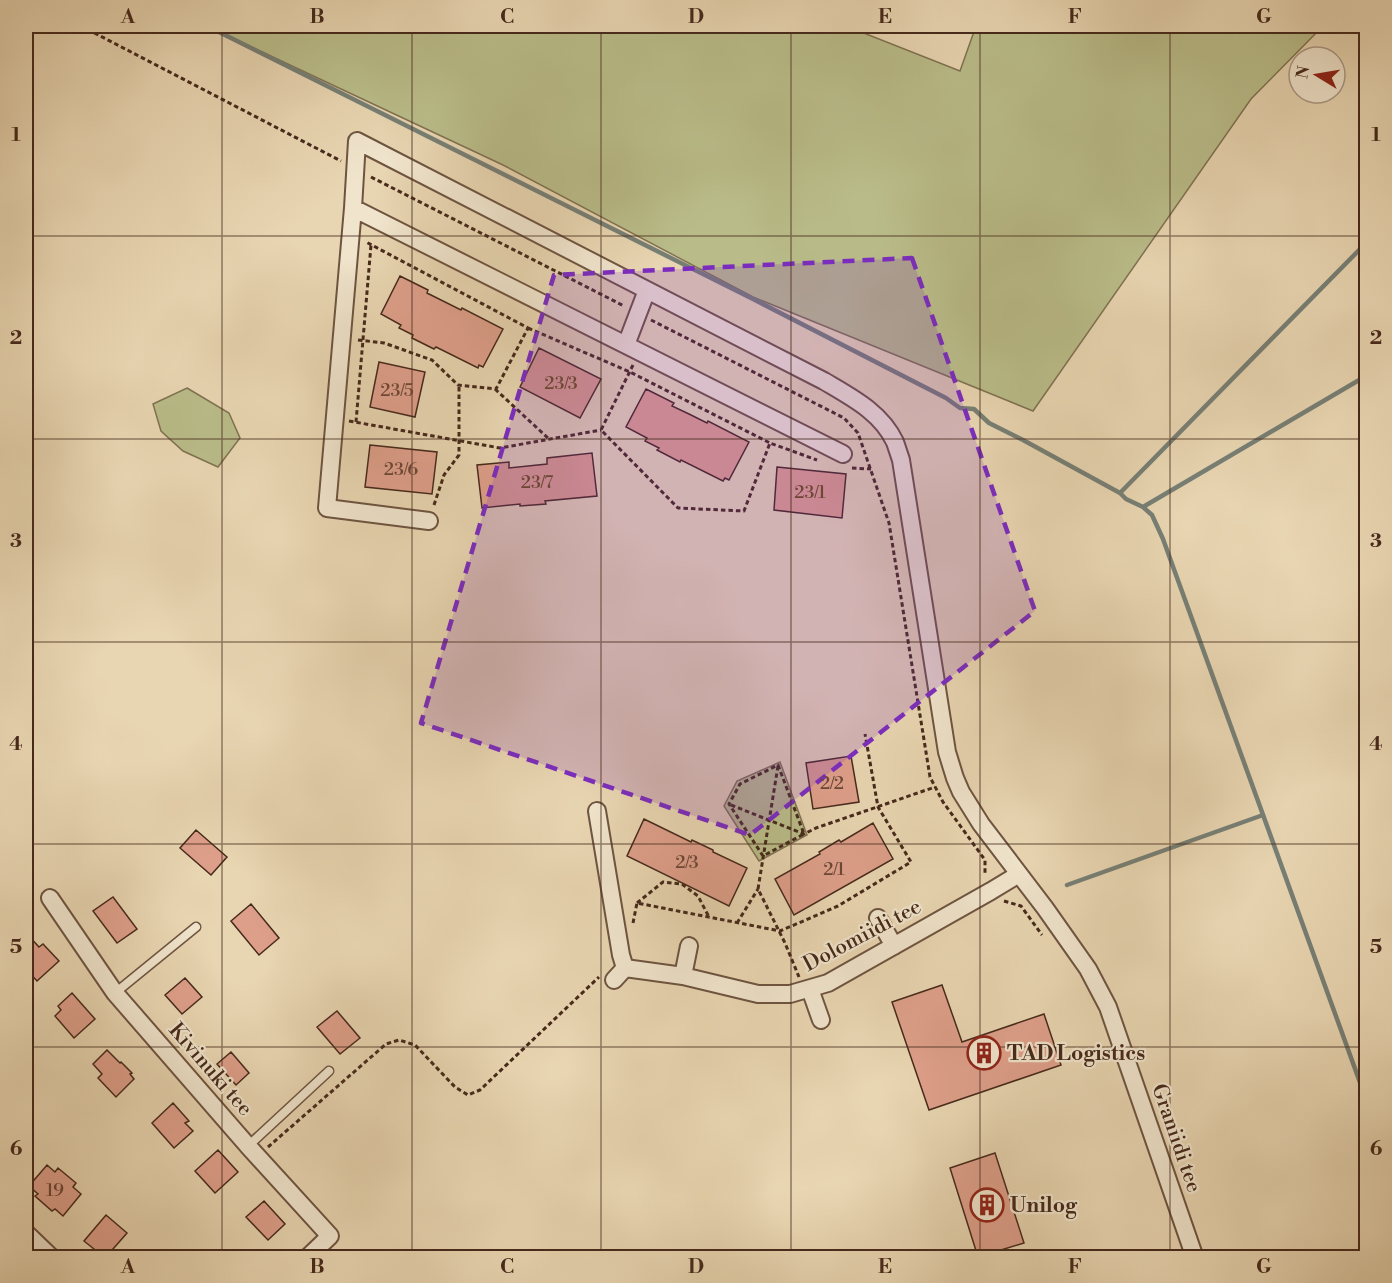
<svg xmlns="http://www.w3.org/2000/svg" width="1392" height="1283" viewBox="0 0 1392 1283" font-family="'Libre Bodoni',serif">
  <style>
    .green { fill: #b9bc89; stroke: #807252; stroke-width: 1.5 }
    .lines { fill: none; stroke-linecap: round; stroke-linejoin: round }
    .stream { stroke: #777f75; stroke-width: 4.5 }
    .building { fill: #de9f8a; stroke: #46291b; stroke-width: 1.5 }
    .lane-casing { stroke: #6e5440; stroke-width: 11 }
    .street-casing { stroke: #6e5440; stroke-width: 20 }
    .path { stroke: #46291b; stroke-width: 3; stroke-dasharray: 4.5 3; stroke-linecap: butt }
    .lane { stroke: #f0e4cc; stroke-width: 8 }
    .street { stroke: #f0e4cc; stroke-width: 16 }
    .marked { fill: #7b2cbf; fill-opacity: 0.2; stroke: #7b2cbf; stroke-width: 4.5; stroke-dasharray: 12 8; stroke-linejoin: round }
    .grid { fill: none; stroke: #46291b; stroke-width: 1.5; stroke-opacity: 0.55 }
    .labels { text-anchor: middle; stroke-width: 4.5; stroke-linejoin: round; paint-order: stroke }
    .number-label { font-size: 18px; fill: #6c4637 }
    .street-label { font-size: 21px; fill: #46291b; stroke: #f0e4cc }
    .poi-label { font-size: 21px; font-weight: bold; fill: #46291b; stroke: #f0e4cc; text-anchor: start }
    .neatline { fill: none; stroke: #46291b; stroke-width: 2 }
    .grid-label { font-size: 20px; text-anchor: middle; font-weight: bold; fill: #46291b }
  </style>
  <rect width="100%" height="100%" fill="#e8d5b1"/>
  <filter id="stains"><feTurbulence type="fractalNoise" baseFrequency=".00333" numOctaves="4"/><feColorMatrix values="0 0 0 0 .2 0 0 0 0 .09 0 0 0 0 .02 0 0 0 .5 -.17"/></filter>
  <radialGradient id="worn" r=".72"><stop offset=".6" stop-color="#630" stop-opacity="0"/><stop offset="1" stop-color="#630" stop-opacity=".3"/></radialGradient>
  <path class="green" d="M207 26H846L960 71 976 26H1323L1251 99 1033 411 753 297 503 165Z
    M187 388 229 413 240 438 218 467 183 451 161 431 153 404Z
    M780 762 807 835 759 861 724 806 737 781Z"/>
  <g class="lines">
    <path class="stream" d="M207 26 753 299 946 398 960 408 974 409 989 423 1023 440 1120 493 1126 499 1143 507 1366 376
      M1120 493 1366 243
      M1143 507 1152 515 1163 539 1366 1099
      M1067 885 1263 815"/>
  </g>
  <path class="building" d="M400 276 428 290 427 293 461 310 462 308 503 329 483 367 479 365 478 368 436 347 434 349 412 338 413 335 399 328 401 325 381 314Z
    M539 348 601 379 580 418 520 387Z
    M379 362 425 372 415 417 370 407Z
    M646 389 674 403 672 406 689 414 707 423 708 421 749 442 729 480 725 478 723 481 681 460 680 462 657 450 659 448 645 441 647 438 626 427Z
    M370 445 437 452 432 494 365 487Z
    M592 453 597 496 545 501 546 504 520 506V504L482 508 477 465 509 462V468L547 464V458Z
    M777 467 846 474 842 518 774 510Z
    M851 756 859 802 813 809 806 763Z
    M644 819 691 842 692 840 713 850V852L747 868 729 906 627 856Z
    M873 823 893 859 794 915 775 879 820 854 819 852 839 840 841 842Z
    M196 830 227 857 211 875 180 848Z
    M113 897 137 929 117 943 93 911Z
    M251 904 279 938 259 955 231 921Z
    M26 933 39 947 43 944 59 961 37 981 26 969Z
    M185 978 202 997 182 1014 165 995Z
    M942 985 962 1042 1044 1014 1061 1065 929 1110 892 1002Z
    M72 993 95 1019 74 1038 55 1016 61 1010 58 1006Z
    M337 1011 360 1038 340 1054 317 1027Z
    M107 1050 120 1063 121 1062 132 1073 130 1074 134 1079 116 1097 98 1078 102 1074 93 1064Z
    M231 1052 249 1073 236 1085 217 1064Z
    M173 1103 189 1121 185 1123 193 1131 174 1148 152 1123Z
    M218 1150 238 1172 215 1193 195 1171Z
    M995 1153 1024 1243 978 1257 950 1168Z
    M47 1165 55 1172 58 1168 76 1183 73 1187 81 1194 63 1216 55 1209 52 1211 35 1196 38 1194 29 1186Z
    M264 1201 285 1224 268 1240 246 1217Z
    M106 1215 127 1233 106 1257H104L84 1241Z"/>
  <g class="lines">
    <g class="lane-casing">
      <path id="lane" d="M115 993 196 927
        M248 1146 329 1071"/>
    </g>
    <g class="street-casing">
      <path id="street" d="M353 208 843 454
        M626 345 647 290
        M429 521 327 508 353 208 357 141 824 381C851 397 881 412 895 442 897 448 899 454 901 460L947 752 955 778 961 792 981 824 1045 908 1088 969 1108 1007 1195 1258
        M597 811 621 955 625 968
        M50 898 115 993 248 1146 330 1236 307 1258
        M878 918 894 946
        M683 976 689 946
        M614 980 625 968 683 976 758 994H790L828 983 991 891 1019 874
        M810 989 821 1020
        M26 1233 52 1258"/>
    </g>
    <path class="path" d="M81 26 341 161
      M371 177 624 306
      M651 320 844 418 858 433 889 523 930 777 943 802 985 860V875
      M528 328 630 372 770 443
      M358 340 384 343 432 360 458 385 496 389 528 328 366 242
      M633 365 601 430 678 508 744 511 770 443 817 460
      M495 389 549 439
      M349 421 500 448 601 430
      M356 422 371 245
      M852 468 871 469
      M434 505 444 475 459 455V385
      M778 765 804 834 763 856 729 804 740 784Z
      M778 766 758 889 785 943 799 977
      M731 805 804 834 816 828 935 787
      M1004 901 1021 906 1042 935
      M637 903 663 882 682 884 698 896 709 917
      M633 923 637 903 780 931 838 906 911 862 878 807 865 734
      M737 923 758 889
      M268 1147 386 1044 399 1040 415 1045 455 1087 468 1095 480 1090 599 977"/>
    <use href="#lane" class="lane"/>
    <use href="#street" class="street"/>
  </g>
  <path class="marked" d="M912 258 1035 611 750 835 421 723 554 275Z"/>
  <path class="grid" d="M222 26V1258M412 26V1258M601 26V1258M791 26V1258M980 26V1258M1170 26V1258M26 236H1366M26 439H1366M26 642H1366M26 844H1366M26 1047H1366"/>
  <defs>
    <g id="building-ring" transform="scale(1.725)"><circle r="9.5" fill="#f0e4cc" stroke="#8f2418" stroke-width="1.5"/><path d="M-4-6H4V6H1V3H-1V6H-4ZM-2.5-4.3h1.7v1.8h-1.7ZM.8-4.3h1.7v1.8H.8ZM-2.5-1h1.7V.8h-1.7ZM.8-1h1.7V.8H.8Z" fill="#8f2418"/></g>
  </defs>
  <g fill-rule="evenodd">
    <use href="#building-ring" x="984" y="1053"/>
    <use href="#building-ring" x="987" y="1205"/>
  </g>
  <g class="labels">
    <g class="number-label">
      <text x="561" y="389">23/3</text>
      <text x="397" y="396">23/5</text>
      <text x="401" y="475">23/6</text>
      <text x="537" y="488">23/7</text>
      <text x="810" y="498">23/1</text>
      <text x="832" y="789">2/2</text>
      <text x="687" y="868">2/3</text>
      <text x="834" y="875">2/1</text>
      <text x="55" y="1196">19</text>
    </g>
    <g class="street-label">
      <text transform="translate(862 935) rotate(-28)" y="7">Dolomiidi tee</text>
      <text transform="translate(211 1069) rotate(49)" y="7">Kivinuki tee</text>
      <text transform="translate(1177 1138) rotate(71)" y="7">Graniidi tee</text>
    </g>
    <g class="poi-label">
      <text x="1007" y="1060">TAD Logistics</text>
      <text x="1010" y="1212">Unilog</text>
    </g>
  </g>
  <rect width="1392" height="1283" fill="none" stroke="#e8d5b1" stroke-width="66"/>
  <g transform="translate(1317 75) rotate(281)"><circle r="28" fill="#f0e4cc" stroke="#ac9985" stroke-width="1.5"/>
  <path d="M0-4.5L10 22L0 15L-10 22Z" fill="#8f2418"/>
  <text y="-9" font-size="16" font-weight="bold" text-anchor="middle" fill="#46291b">N</text>
  </g>
  <rect x="33" y="33" width="1326" height="1217" class="neatline"/>
  <g class="grid-label">
    <text x="128" y="23">A</text>
    <text x="317" y="23">B</text>
    <text x="507" y="23">C</text>
    <text x="696" y="23">D</text>
    <text x="885" y="23">E</text>
    <text x="1075" y="23">F</text>
    <text x="1264" y="23">G</text>
    <text x="16" y="141">1</text>
    <text x="1376" y="141">1</text>
    <text x="16" y="344">2</text>
    <text x="1376" y="344">2</text>
    <text x="16" y="547">3</text>
    <text x="1376" y="547">3</text>
    <text x="16" y="750">4</text>
    <text x="1376" y="750">4</text>
    <text x="16" y="953">5</text>
    <text x="1376" y="953">5</text>
    <text x="16" y="1155">6</text>
    <text x="1376" y="1155">6</text>
    <text x="128" y="1273">A</text>
    <text x="317" y="1273">B</text>
    <text x="507" y="1273">C</text>
    <text x="696" y="1273">D</text>
    <text x="885" y="1273">E</text>
    <text x="1075" y="1273">F</text>
    <text x="1264" y="1273">G</text>
  </g>
  <rect width="100%" height="100%" filter="url(#stains)"/>
  <rect width="100%" height="100%" fill="url(#worn)"/>
</svg>
